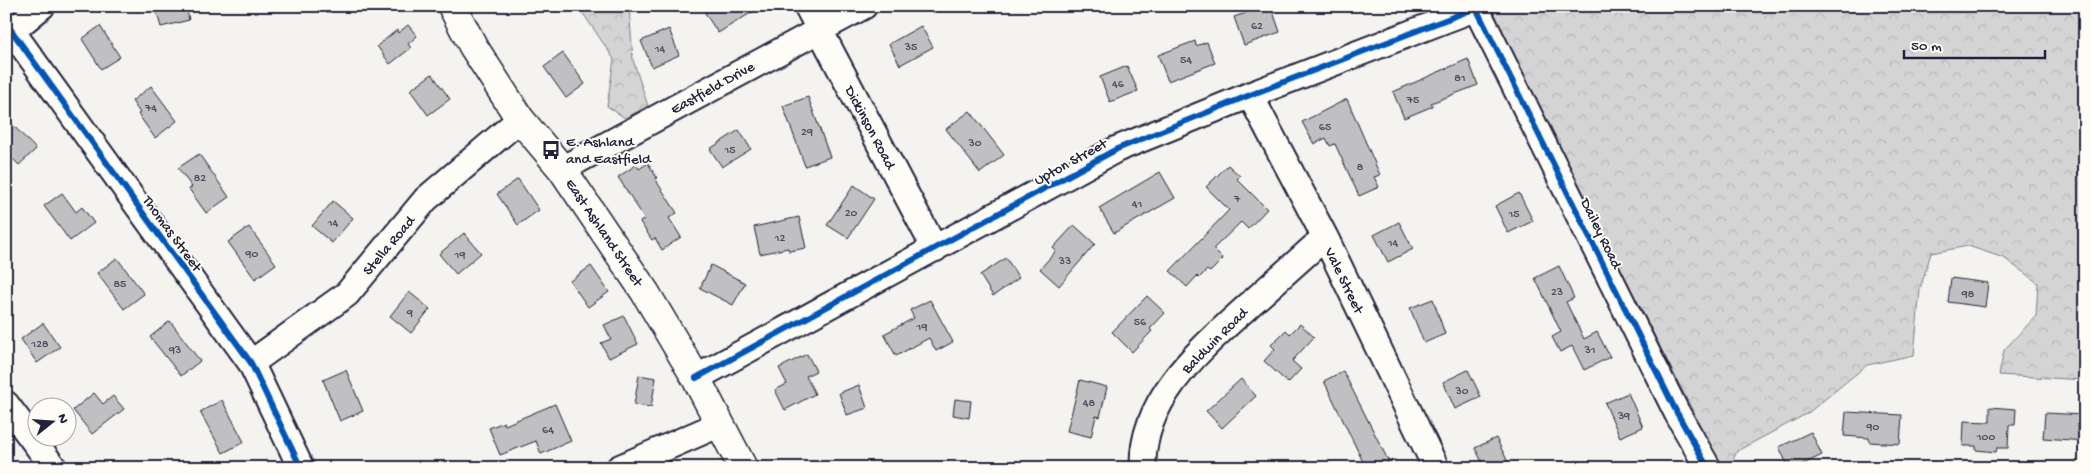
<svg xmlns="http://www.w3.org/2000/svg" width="2091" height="474" viewBox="0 0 2091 474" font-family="'Gochi Hand',sans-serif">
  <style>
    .forest { fill: url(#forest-crowns); stroke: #7c7b88 }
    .building { fill: #c0bfc2; stroke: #22223b }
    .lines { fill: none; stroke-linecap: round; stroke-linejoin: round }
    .minor-casing { stroke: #22223b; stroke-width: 29 }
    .major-casing { stroke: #22223b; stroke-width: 31 }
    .minor { stroke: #fdfcf7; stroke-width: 25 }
    .major { stroke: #fdfcf7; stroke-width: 28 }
    .cycleway-casing { stroke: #fdfcf7; stroke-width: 9 }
    .cycleway { stroke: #0057b8; stroke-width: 6 }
    .labels { text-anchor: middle; stroke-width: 4; stroke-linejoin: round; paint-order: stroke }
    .number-label { font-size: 12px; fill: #4a495d }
    .street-label { font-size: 15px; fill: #22223b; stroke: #fdfcf7 }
    .poi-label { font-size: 15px; fill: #22223b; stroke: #fdfcf7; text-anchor: start }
  </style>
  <defs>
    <pattern id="forest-crowns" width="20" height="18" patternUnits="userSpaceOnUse" patternTransform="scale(1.25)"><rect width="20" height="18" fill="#d5d4d5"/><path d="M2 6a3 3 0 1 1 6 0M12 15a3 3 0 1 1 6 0" fill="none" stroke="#b7b6b8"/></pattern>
  </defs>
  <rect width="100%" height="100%" fill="#f4f3ef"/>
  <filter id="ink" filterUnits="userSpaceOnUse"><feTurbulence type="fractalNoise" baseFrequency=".02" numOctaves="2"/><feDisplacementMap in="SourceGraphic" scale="10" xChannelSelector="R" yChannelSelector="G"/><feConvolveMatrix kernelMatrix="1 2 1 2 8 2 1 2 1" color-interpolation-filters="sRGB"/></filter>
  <g filter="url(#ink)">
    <path class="forest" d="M578 6H629L633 60 648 106 625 118 607 106 614 59Z
      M1486 6H2076L2085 25V380L1999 375 2004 350 2036 316 2038 283 2004 258 1968 246 1931 253 1920 289 1914 355 1867 365 1808 413 1737 451 1733 460V468H1722Z"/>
    <path class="building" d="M155 6H186L189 20 161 27Z
      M715 6H762L718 33 705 13Z
      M1254 6H1271L1280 32 1244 45 1234 17 1255 10Z
      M408 25 417 36 408 44 411 48 390 64 377 46 397 30 398 33Z
      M100 26 120 57 101 69 82 39Z
      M921 26 933 47 900 65 889 44Z
      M669 29 679 55 652 67 641 41Z
      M1195 41 1196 46 1207 42 1215 63 1168 81 1158 55Z
      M563 53 585 84 566 98 544 67Z
      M1468 59 1478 85 1431 103 1433 106 1404 118 1393 92Z
      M1127 66 1138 91 1110 102 1100 77Z
      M432 74 450 99 428 115 410 90Z
      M151 86 177 121 155 138 138 114 140 113 132 101Z
      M808 97 830 157 805 166 783 106Z
      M1347 99 1380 175 1374 177 1379 187 1359 196 1335 144 1330 146 1326 138 1314 144 1302 122Z
      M970 111 1004 155 980 173 946 129Z
      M6 118 36 149 19 165 6 152Z
      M739 130 751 149 722 167 710 149Z
      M199 154 229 197 206 213 189 189 192 187 178 168Z
      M648 163 657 178 655 179 677 213 669 218 681 237 662 250 655 238 652 240 640 222 645 219 618 177 636 165 639 169Z
      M1228 165 1240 176 1237 179 1267 209 1248 229 1241 222 1213 249 1223 259 1210 272 1207 270 1199 278 1197 276 1187 287 1170 271 1229 210 1206 187Z
      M1160 172 1175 198 1114 233 1099 208Z
      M518 179 539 210 518 225 497 194Z
      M854 185 874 199 848 238 827 225Z
      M62 193 76 212 82 207 94 223 70 241 44 206Z
      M1519 193 1533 221 1508 233 1495 206Z
      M333 201 353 218 332 243 312 226Z
      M799 217 806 248 789 251 788 248 760 254 754 227Z
      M1399 222 1413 249 1388 262 1374 235Z
      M1074 225 1095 244 1059 286 1040 269 1056 251 1053 248Z
      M249 227 276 264 255 279 228 242Z
      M464 233 481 253 456 274 439 254Z
      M117 258 144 294 124 309 97 273Z
      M1006 258 1019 278 993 296 980 275Z
      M711 265 745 283 733 305 700 288Z
      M591 266 609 292 588 307 570 281Z
      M1559 266 1574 298 1566 302 1584 339 1597 332 1610 357 1584 370 1572 346 1560 352 1552 337 1561 332 1535 278Z
      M1951 278 1988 283 1985 307 1948 302Z
      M409 292 430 309 411 333 390 316Z
      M1147 296 1165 313 1150 329 1152 331 1132 352 1112 332Z
      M1433 299 1445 334 1424 343 1410 308Z
      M930 300 953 342 936 351 929 338 896 356 884 334 914 318 910 310Z
      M624 316 638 344 609 358 601 343 611 339 604 325Z
      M170 321 200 361 181 376 150 337Z
      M43 323 60 347 37 363 21 339Z
      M1300 324 1314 337 1292 361 1301 369 1288 383 1264 361 1275 349 1271 345 1286 330 1290 334Z
      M807 354 816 371 806 376 815 394 785 410 775 390 787 384 779 368Z
      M346 370 363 411 340 421 323 380Z
      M1468 370 1481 397 1455 409 1443 382Z
      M1343 371 1389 462 1377 468H1366L1324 381Z
      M639 375 656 378 651 407 634 405Z
      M1241 379 1256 396 1222 428 1206 411Z
      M1080 380 1107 387 1100 417 1096 416 1091 437 1067 431Z
      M859 385 867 408 847 415 839 393Z
      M94 393 103 404 113 396 124 409 92 434 73 410Z
      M1628 393 1643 427 1620 437 1605 403Z
      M955 399 971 401 969 418 953 415Z
      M222 400 244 442 223 453 200 412Z
      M555 404 571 441 541 454 536 441 500 455 489 428 504 422 505 425Z
      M1990 407 2016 409 2015 425H2009L2008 448H1997L1996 452 1976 450V446H1963L1964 421 1990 422Z
      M1846 412 1902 415 1900 444 1869 442V438L1844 436Z
      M2045 413 2085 415V441L2043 438Z
      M1811 432 1822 455 1795 468H1789L1779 447Z
      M1496 438 1511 468H1485L1475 448Z"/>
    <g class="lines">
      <g class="minor-casing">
        <path id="minor" d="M807 6 935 249
          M6 23 251 363 301 468
          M12 31 42 6
          M1250 95 1325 237 1436 468
          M562 169 864 6
          M251 363 347 294 426 199 520 119
          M696 378 1117 149 1250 95 1476 8 1677 413 1708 468
          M6 404 54 468
          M619 468 720 424
          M1143 468C1141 398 1201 349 1248 306 1274 283 1299 260 1325 237"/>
      </g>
      <g class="major-casing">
        <path id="major" d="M452 6 473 46 520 119 562 169 645 292 696 378 743 468"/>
      </g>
      <use href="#minor" class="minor"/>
      <use href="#major" class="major"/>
      <g class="cycleway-casing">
        <path id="cycleway" d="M6 23 251 363 301 468
          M696 378 1117 149 1250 95 1476 8 1677 413 1708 468"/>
      </g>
      <use href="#cycleway" class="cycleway"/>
    </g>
  </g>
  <defs>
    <g id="bus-bare" transform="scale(1.5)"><path d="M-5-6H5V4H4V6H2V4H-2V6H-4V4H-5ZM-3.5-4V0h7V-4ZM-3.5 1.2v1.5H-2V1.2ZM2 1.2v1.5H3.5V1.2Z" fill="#22223b" stroke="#fdfcf7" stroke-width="2.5" paint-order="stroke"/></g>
  </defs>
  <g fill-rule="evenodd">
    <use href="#bus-bare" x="551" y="150"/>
  </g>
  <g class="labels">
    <g class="number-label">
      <text x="1257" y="29">62</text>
      <text x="911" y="50">35</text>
      <text x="660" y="52">14</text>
      <text x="1186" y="63">54</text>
      <text x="1460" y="81">81</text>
      <text x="1118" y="87">46</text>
      <text x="1413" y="103">75</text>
      <text x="151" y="111">74</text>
      <text x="1325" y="130">65</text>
      <text x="807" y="135">29</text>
      <text x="975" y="146">30</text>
      <text x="730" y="153">15</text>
      <text x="1360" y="170">8</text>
      <text x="200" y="181">82</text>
      <text x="1237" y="202">7</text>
      <text x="1137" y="207">41</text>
      <text x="851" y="216">20</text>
      <text x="1514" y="217">15</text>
      <text x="333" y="226">14</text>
      <text x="780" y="241">12</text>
      <text x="1393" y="246">14</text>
      <text x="252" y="257">90</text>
      <text x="460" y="258">19</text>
      <text x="1065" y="264">33</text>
      <text x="120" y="287">85</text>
      <text x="1557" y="295">23</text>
      <text x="1968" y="297">98</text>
      <text x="410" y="316">9</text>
      <text x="1140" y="325">56</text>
      <text x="922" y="330">19</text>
      <text x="40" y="347">128</text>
      <text x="175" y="353">93</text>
      <text x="1590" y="353">31</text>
      <text x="1462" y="394">30</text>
      <text x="1089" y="406">48</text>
      <text x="1624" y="419">39</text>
      <text x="1873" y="430">90</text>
      <text x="548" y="433">64</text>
      <text x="1986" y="440">100</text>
    </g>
    <g class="street-label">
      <text transform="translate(712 87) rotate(-29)" y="5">Eastfield Drive</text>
      <text transform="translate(871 127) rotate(62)" y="5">Dickinson Road</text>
      <text transform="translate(1070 161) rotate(-29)" y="5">Upton Street</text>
      <text transform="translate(605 232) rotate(56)" y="5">East Ashland Street</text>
      <text transform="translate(173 233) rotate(54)" y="5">Thomas Street</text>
      <text transform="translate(1602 233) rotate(64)" y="5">Dailey Road</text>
      <text transform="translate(388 245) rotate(-50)" y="5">Stella Road</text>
      <text transform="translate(1345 280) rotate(64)" y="5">Vale Street</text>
      <text transform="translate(1214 340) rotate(-45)" y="5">Baldwin Road</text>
    </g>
    <g class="poi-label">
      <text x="566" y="146">E. Ashland<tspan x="566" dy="17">and Eastfield</tspan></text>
    </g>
  </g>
  <rect width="2091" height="474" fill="none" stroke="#fdfcf7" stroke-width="25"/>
  <rect x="12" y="12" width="2066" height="449" fill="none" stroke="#22223b" stroke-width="2" filter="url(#ink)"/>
  <g transform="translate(52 422) rotate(73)"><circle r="24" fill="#fdfcf7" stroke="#a5a5ac"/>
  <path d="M0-4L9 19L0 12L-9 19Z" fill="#22223b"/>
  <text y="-8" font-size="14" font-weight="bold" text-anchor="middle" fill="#22223b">N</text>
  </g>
  <path d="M1904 50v8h141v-8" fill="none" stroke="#22223b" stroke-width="2.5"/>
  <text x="1911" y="50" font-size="15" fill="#22223b" stroke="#fdfcf7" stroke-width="4" paint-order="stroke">50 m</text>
</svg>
